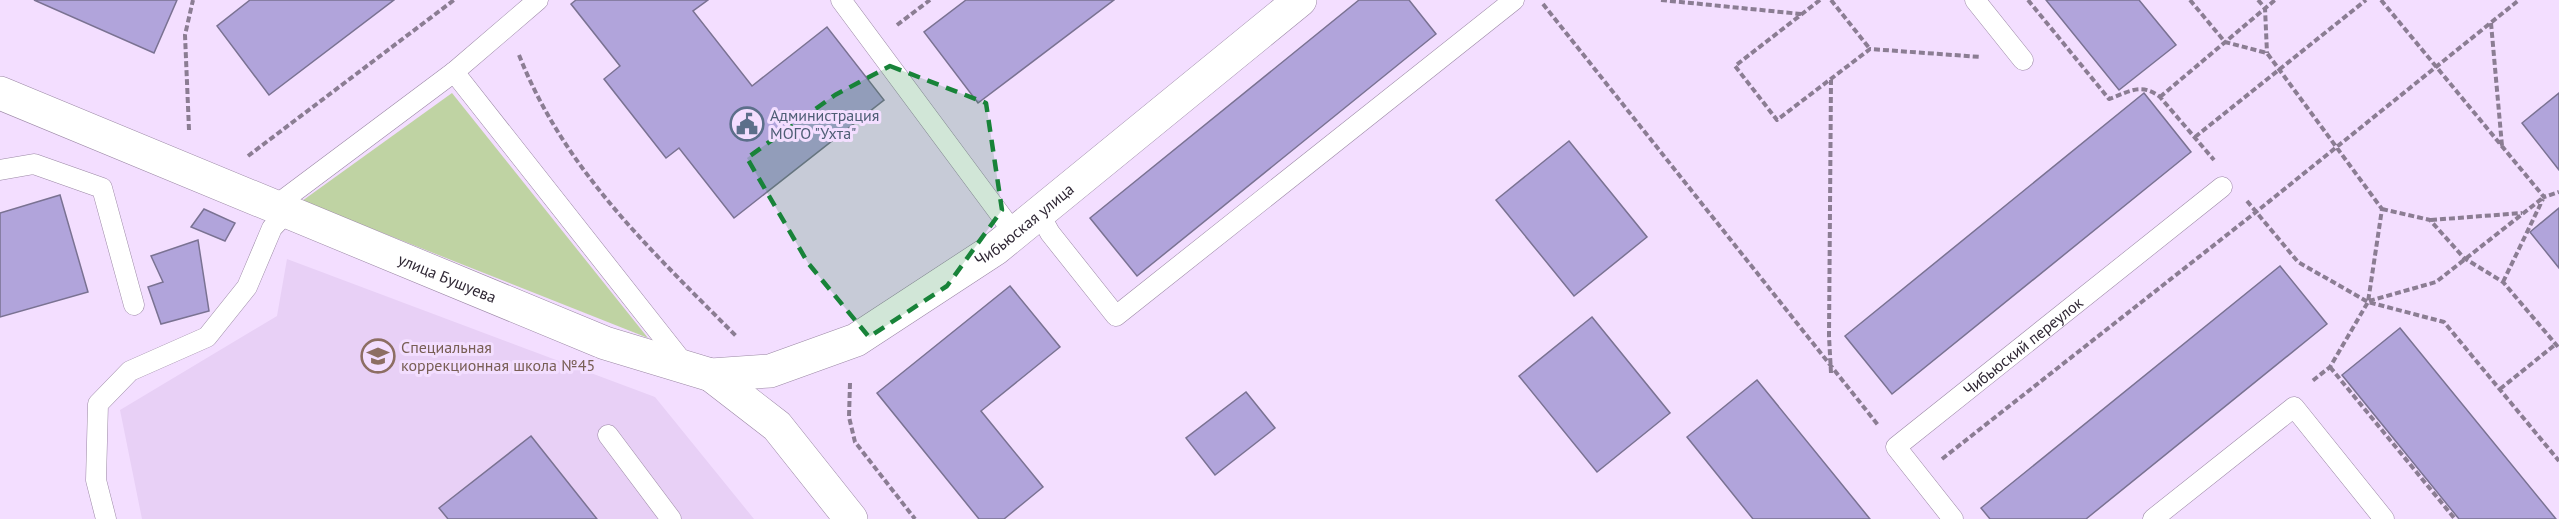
<svg xmlns="http://www.w3.org/2000/svg" width="2559" height="519" viewBox="0 0 2559 519" font-family="'PT Sans',sans-serif">
  <style>
    .built { fill: #e8d0f6 }
    .green { fill: #bfd3a3 }
    .building { fill: #b1a4db; stroke: #7a7292; stroke-width: 1.5 }
    .lines { fill: none; stroke-linecap: round; stroke-linejoin: round }
    .lane-casing { stroke: #9b88a5; stroke-width: 21 }
    .street-casing { stroke: #9b88a5; stroke-width: 34 }
    .secondary-casing { stroke: #9b88a5; stroke-width: 34 }
    .path { stroke: #8b7d93; stroke-width: 4; stroke-dasharray: 6 3; stroke-linecap: butt }
    .lane { stroke: #fff; stroke-width: 20 }
    .street { stroke: #fff; stroke-width: 33 }
    .secondary { stroke: #fff; stroke-width: 33 }
    .marked { fill: #188339; fill-opacity: 0.2; stroke: #188339; stroke-width: 4.5; stroke-dasharray: 12 8; stroke-linejoin: round }
    .labels { text-anchor: middle; stroke-width: 6; stroke-linejoin: round; paint-order: stroke }
    .service-label { font-size: 16px; fill: #4e5e75; stroke: #f3deff; text-anchor: start }
    .street-label { font-size: 16px; fill: #302835; stroke: #f3deff }
    .education-label { font-size: 16px; fill: #785e54; stroke: #f3deff; text-anchor: start }
  </style>
  <rect width="100%" height="100%" fill="#f3deff"/>
  <path class="built" d="M287 259 655 397 754 519H142L120 410 277 316Z"/>
  <path class="green" d="M452 93 648 338 302 201Z"/>
  <path class="building" d="M34 0H177L154 53Z
    M250 0H394L269 95 217 26Z
    M576 0H708L693 11 752 86 827 27 884 100 734 218 679 148 666 158 604 79 620 66 571 4Z
    M966 0H1114L978 103 924 32Z
    M1359 0H1409L1436 34 1137 276 1090 218Z
    M2046 0H2139L2176 45 2119 90Z
    M2144 93 2191 152 1892 394 1845 336Z
    M2559 93V170L2522 123Z
    M1569 141 1647 237 1574 296 1496 200Z
    M60 195 88 292 0 317V213Z
    M2559 208V268L2530 232Z
    M204 209 235 223 225 241 191 227Z
    M198 240 209 311 161 324 148 287 163 282 151 256Z
    M2280 266 2327 324 2086 519H1990L1981 508Z
    M1010 286 1060 347 981 411 1043 487 1004 519H979L877 393Z
    M1592 317 1670 413 1597 472 1519 376Z
    M2400 328 2556 519H2459L2342 375Z
    M1757 380 1870 519H1753L1687 437Z
    M1246 392 1275 428 1215 475 1186 438Z
    M531 436 597 519H448L439 508Z"/>
  <g class="lines">
    <g class="lane-casing">
      <g id="lane">
        <path d="M841 0 1014 233"/>
        <path d="M1975 0 2023 60"/>
        <path d="M454 72 538 0"/>
        <path d="M0 170 34 164 102 188 134 305"/>
        <path d="M275 206 454 72 685 365"/>
        <path d="M1039 213 1050 233 1116 316 1514 0"/>
        <path d="M608 435 671 519"/>
        <path d="M106 519 96 480 98 404 130 371 207 337 247 287 272 228 288 211"/>
        <path id="s1" d="M1953 519 1896 447 2222 187"/>
        <path d="M2153 519 2294 407 2384 519"/>
      </g>
    </g>
    <g class="street-casing">
      <path id="street" d="M711 375 777 426 851 519"/>
    </g>
    <g class="secondary-casing">
      <g id="secondary">
        <path id="s2" d="M0 93 605 343 711 375 770 371 856 340 995 249 1300 0"/>
      </g>
    </g>
    <path class="path" d="M1661 0 1801 14
      M1820 0 1735 66 1777 120 1870 49 1981 57
      M1831 0 1870 49
      M2028 0 2109 99C2129 92 2141 82 2160 97L2214 160
      M2190 0 2225 42 2267 53 2382 209 2368 302 2330 367 2311 382
      M2258 0 2265 8 2267 53
      M2381 0 2544 197 2559 192
      M1543 4 1878 425
      M2491 23 2502 146
      M897 25 930 0
      M519 55C565 171 651 250 736 336
      M2160 97 2275 0
      M189 130 185 35 193 0
      M2195 137 2366 0
      M248 156 454 0
      M2247 201 2298 262 2368 302 2444 322 2559 461
      M2382 209 2430 220 2464 258 2503 282 2559 348
      M2431 220 2522 213
      M2503 282 2543 199
      M2369 301 2436 282 2544 197
      M2330 367 2455 519
      M1831 373 1829 336 1831 80
      M850 383 849 417 855 442 915 519
      M2500 389 2556 344
      M1942 459 2256 212 2519 0"/>
    <use href="#lane" class="lane"/>
    <use href="#street" class="street"/>
    <use href="#secondary" class="secondary"/>
  </g>
  <path class="marked" d="M890 66 986 103 1002 210 947 286 869 337 808 263 747 158 835 95Z"/>
  <defs>
    <g id="civic-ring" transform="scale(1.725)"><circle r="9.5" fill="#f3deff" stroke="#5c6f8a" stroke-width="1.5"/><path d="M-.6-6.5H3V-4.5H.6V-3L4-1V1h2V6H-6V1h2V-1L-.6-3ZM-1.2 2.5V6h2.4V2.5Z" fill="#5c6f8a"/></g>
    <g id="school-ring" transform="scale(1.725)"><circle r="9.5" fill="#f3deff" stroke="#8d6e63" stroke-width="1.5"/><path d="M0-5L7-2L0 1L-7-2ZM-4 1L0 2.5L4 1V4Q0 6-4 4Z" fill="#8d6e63"/></g>
  </defs>
  <g fill-rule="evenodd">
    <use href="#civic-ring" x="747" y="124"/>
    <use href="#school-ring" x="378" y="356"/>
  </g>
  <g class="labels">
    <g class="service-label">
      <text x="770" y="121">Администрация<tspan x="770" dy="18">МОГО "Ухта"</tspan></text>
    </g>
    <g class="street-label">
      <text dy="6" stroke="none"><textPath href="#s2" startOffset="1120">Чибьюская улица</textPath></text>
      <text dy="6" stroke="none"><textPath href="#s2" startOffset="484">улица Бушуева</textPath></text>
      <text dy="6" stroke="none"><textPath href="#s1" startOffset="254">Чибьюский переулок</textPath></text>
    </g>
    <g class="education-label">
      <text x="401" y="353">Специальная<tspan x="401" dy="18">коррекционная школа №45</tspan></text>
    </g>
  </g>
</svg>
